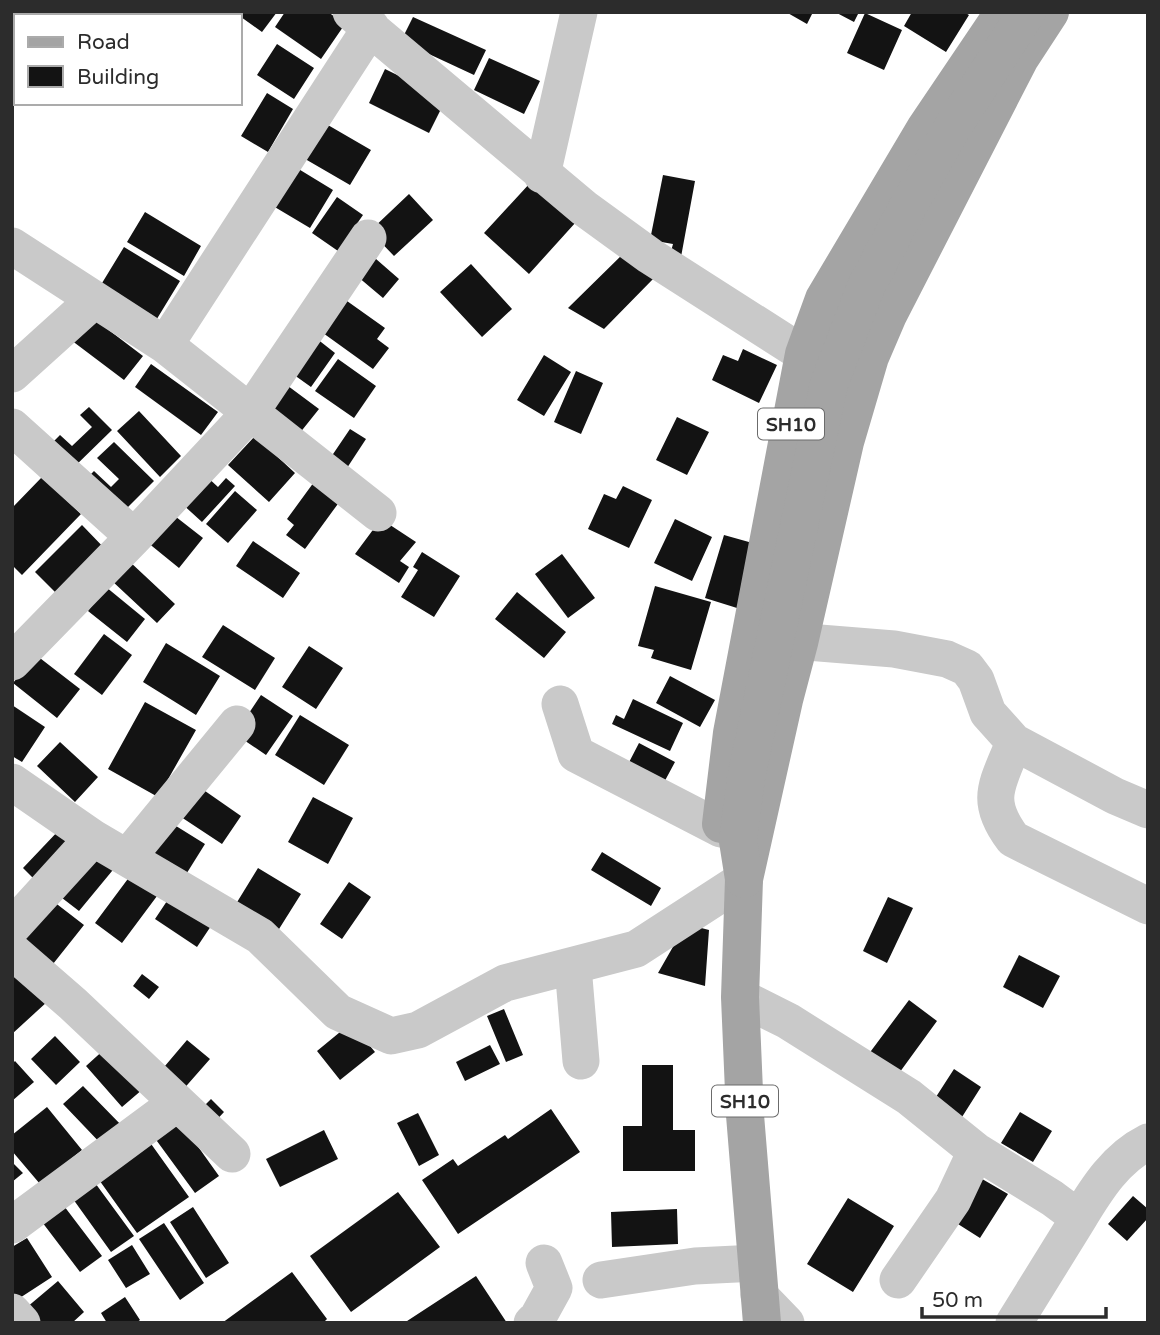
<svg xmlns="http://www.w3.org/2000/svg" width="1160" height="1335" viewBox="0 0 1160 1335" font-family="'Varela Round',sans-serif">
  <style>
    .building { fill: #131313 }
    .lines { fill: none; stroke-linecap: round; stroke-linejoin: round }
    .minor { stroke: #c9c9c9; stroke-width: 37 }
    .major { stroke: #a4a4a4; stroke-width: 38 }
    .major-bridge { stroke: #a4a4a4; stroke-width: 38 }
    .labels { text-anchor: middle; stroke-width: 7; stroke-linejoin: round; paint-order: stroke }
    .shield { fill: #fff; stroke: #6b6b6b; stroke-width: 2 }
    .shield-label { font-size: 19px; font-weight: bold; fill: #2c2c2c }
  </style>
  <rect width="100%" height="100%" fill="#fff"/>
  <path class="building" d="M167 12H210L208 16H173Z
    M234 12H277L262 32Z
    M285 12H328L345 24 321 59 275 27Z
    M786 12H813L807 24Z
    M835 12H859L854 22Z
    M912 12H964L969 15 946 52 904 26Z
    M865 13 902 30 884 70 847 53Z
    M413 17 486 50 474 75 401 41Z
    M277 44 314 68 294 99 257 75Z
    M489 58 540 81 524 114 474 90Z
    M385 69 446 99 429 133 369 103Z
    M267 93 293 109 268 152 241 136Z
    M321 121 371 150 350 185 300 156Z
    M292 165 333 190 310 228 268 203Z
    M663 175 695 181 681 257 670 255 673 244 650 240Z
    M531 182 576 222 529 274 484 233Z
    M409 194 433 220 394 256 370 231Z
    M337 197 363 215 338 251 312 233Z
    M145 212 201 246 184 276 127 242Z
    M124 247 180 281 155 322 99 288Z
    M626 251 654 278 604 329 568 308Z
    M368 252 399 279 383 298 351 271Z
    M471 264 512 309 482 337 440 292Z
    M347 301 385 328 377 339 389 348 373 369 323 333Z
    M85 312 143 356 124 380 67 337Z
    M307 331 335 353 311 387 283 367Z
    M743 349 777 365 759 403 712 380 723 355 738 361Z
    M544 355 571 372 544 416 517 400Z
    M338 359 376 386 354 418 315 391Z
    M151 364 218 412 201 435 135 387Z
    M576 371 603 383 581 434 554 422Z
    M284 383 319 409 295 439 261 413Z
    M89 407 112 430 70 471 47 448 60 435 72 446 92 427 80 415Z
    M139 411 181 456 160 477 117 431Z
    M677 417 709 432 687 475 656 460Z
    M350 429 366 439 345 471 329 460Z
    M255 436 295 473 269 502 228 465Z
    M114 442 154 481 117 518 82 483 94 471 111 487 119 479 97 458Z
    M205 475 218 487 226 478 235 486 202 522 180 502Z
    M42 477 81 514 22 575 12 565V508Z
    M314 482 340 501 305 549 286 535 294 525 287 519Z
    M623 486 652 500 629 548 588 529 604 494 616 499Z
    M235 491 257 510 228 543 206 524Z
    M171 513 203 538 179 568 147 542Z
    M381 519 416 542 400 561 409 567 399 583 355 554Z
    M675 519 712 537 692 581 654 563Z
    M82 525 109 553 62 599 35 572Z
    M724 535 756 544 737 608 705 598Z
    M253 541 300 573 283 598 236 566Z
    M422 552 460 576 434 617 401 597 418 570 413 567Z
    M562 554 595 598 568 618 535 574Z
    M129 561 175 604 157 623 111 580Z
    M655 586 711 602 691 670 651 658 654 650 638 646Z
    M106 587 145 619 127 642 88 611Z
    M517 592 566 632 544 658 495 619Z
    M223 625 275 658 255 690 202 657Z
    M104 634 132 655 102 695 74 674Z
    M166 643 220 676 196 715 143 682Z
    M309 646 343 668 316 709 282 687Z
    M36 655 80 689 57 718 13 683Z
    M670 676 715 700 700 727 656 703Z
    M261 695 293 716 266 755 235 734Z
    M633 699 683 723 670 751 612 724 616 715 624 719Z
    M145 702 196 730 158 797 108 769Z
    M12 705 45 727 22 762 12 756Z
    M300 715 349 745 324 785 275 755Z
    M60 742 98 777 75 802 37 766Z
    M639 743 675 762 661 788 625 770Z
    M195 784 241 816 222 844 175 813Z
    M313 797 353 818 328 864 288 842Z
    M168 821 205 844 185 876 148 853Z
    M61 828 79 844 40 885 23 868Z
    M92 844 117 865 79 911 53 891Z
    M602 852 661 888 651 906 591 870Z
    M258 868 301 894 274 937 231 912Z
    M133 872 160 892 122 943 95 923Z
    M349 882 371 897 342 939 320 924Z
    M171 895 213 923 197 947 155 919Z
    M888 897 913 908 887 963 863 951Z
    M49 898 84 925 49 969 14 941Z
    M686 924 709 930 705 986 658 973Z
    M1019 955 1060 976 1043 1008 1003 987Z
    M12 964 48 1001 12 1034Z
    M142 974 159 987 149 999 133 986Z
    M909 1000 937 1021 897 1076 868 1055Z
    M504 1009 523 1055 506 1062 487 1016Z
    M351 1023 375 1052 340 1080 317 1051Z
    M55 1036 80 1062 56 1085 31 1059Z
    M187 1040 210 1059 181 1092 159 1073Z
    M490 1045 500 1064 465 1081 456 1062Z
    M107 1047 143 1089 122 1107 86 1066Z
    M15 1061 34 1082 12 1101V1064Z
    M642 1065H673V1130H695V1171H623V1126H642Z
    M954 1069 981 1087 962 1117 934 1100Z
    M83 1086 125 1129 105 1148 63 1104Z
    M211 1099 224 1112 210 1127 196 1114Z
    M47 1107 82 1150 40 1184 12 1151V1135Z
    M551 1109 580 1152 458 1234 422 1180 453 1159 458 1166 505 1135 508 1139Z
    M1020 1112 1052 1131 1033 1162 1001 1143Z
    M418 1113 439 1155 419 1166 397 1123Z
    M179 1120 219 1176 195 1193 154 1137Z
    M324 1130 338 1159 280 1187 266 1159Z
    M149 1141 189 1197 137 1233 97 1177Z
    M12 1162 23 1173 12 1182Z
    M90 1176 134 1236 111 1252 68 1192Z
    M977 1176 1008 1194 980 1238 950 1219Z
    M398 1192 440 1247 351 1312 310 1256Z
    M1133 1196 1148 1209V1218L1127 1241 1108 1224Z
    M848 1198 894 1226 853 1292 807 1264Z
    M61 1202 102 1256 80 1272 39 1218Z
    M193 1207 229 1263 206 1278 170 1222Z
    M677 1209 678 1244 612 1247 611 1212Z
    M164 1223 204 1283 180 1300 139 1239Z
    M27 1238 52 1277 12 1303V1247Z
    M132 1245 150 1274 126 1288 108 1260Z
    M292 1272 327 1319 323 1323H222Z
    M476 1276 507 1323H404Z
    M58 1281 84 1312 72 1323H28L20 1313Z
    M125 1297 140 1320 136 1323H107L101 1313Z"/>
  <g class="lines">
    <path class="minor" d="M351 12 584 208 650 256 830 371
      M542 175 579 12
      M12 246 165 345 378 513
      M165 345 371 27
      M12 374 94 300
      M12 427 134 537
      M770 639 894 649 947 659 967 668 976 680 988 713 1014 742 1115 796 1148 810
      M12 662 134 537 250 413 368 238
      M560 704 576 754 721 829
      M1014 742C998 784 983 799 1013 839L1148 906
      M12 782 93 838 260 936 338 1012 391 1036 418 1030 505 983 636 949 744 879
      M127 858 237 724
      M12 927 93 838
      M12 951 73 1004 232 1154
      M573 966 581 1061
      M740 997 788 1021 909 1097 976 1151 1052 1198 1079 1218 1014 1323
      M1079 1218C1097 1188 1116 1158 1148 1142
      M12 1225 177 1103
      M601 1280 695 1266 757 1263
      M898 1280 953 1200 976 1151
      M759 1295 786 1323
      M12 1312 22 1323
      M532 1323 538 1317 554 1288 544 1263"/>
    <path class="major" d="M721 824 732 733 804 354 824 299 925 129 1004 12
      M762 1323 745 1115 740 997 744 879 784 700 799 643 845 442 870 357 888 315 1020 58 1050 12"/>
    <path class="major-bridge" d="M744 879 738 841 746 778 829 384 865 289 907 208 952 128 1027 12"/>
  </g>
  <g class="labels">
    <g class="shield">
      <rect x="758" y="408.5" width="66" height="31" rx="5"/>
      <rect x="712" y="1085.5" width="66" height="31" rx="5"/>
    </g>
    <g class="shield-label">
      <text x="791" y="431">SH10</text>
      <text x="745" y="1108">SH10</text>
    </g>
  </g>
  <rect width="1160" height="1335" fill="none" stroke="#2c2c2c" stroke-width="28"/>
  <rect x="14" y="14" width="228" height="91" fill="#ffffff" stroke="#ababab" stroke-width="2"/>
  <rect x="28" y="37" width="35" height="10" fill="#a4a4a4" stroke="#ababab" stroke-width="2"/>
  <text x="77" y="49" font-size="21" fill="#2c2c2c">Road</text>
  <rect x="28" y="66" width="35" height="21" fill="#131313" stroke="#ababab" stroke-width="2"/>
  <text x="77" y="84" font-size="21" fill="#2c2c2c">Building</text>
  <path d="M922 1307v10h184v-10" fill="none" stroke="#2c2c2c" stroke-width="3.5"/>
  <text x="932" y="1307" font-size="21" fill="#2c2c2c" stroke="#ffffff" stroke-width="5" paint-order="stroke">50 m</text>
</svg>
